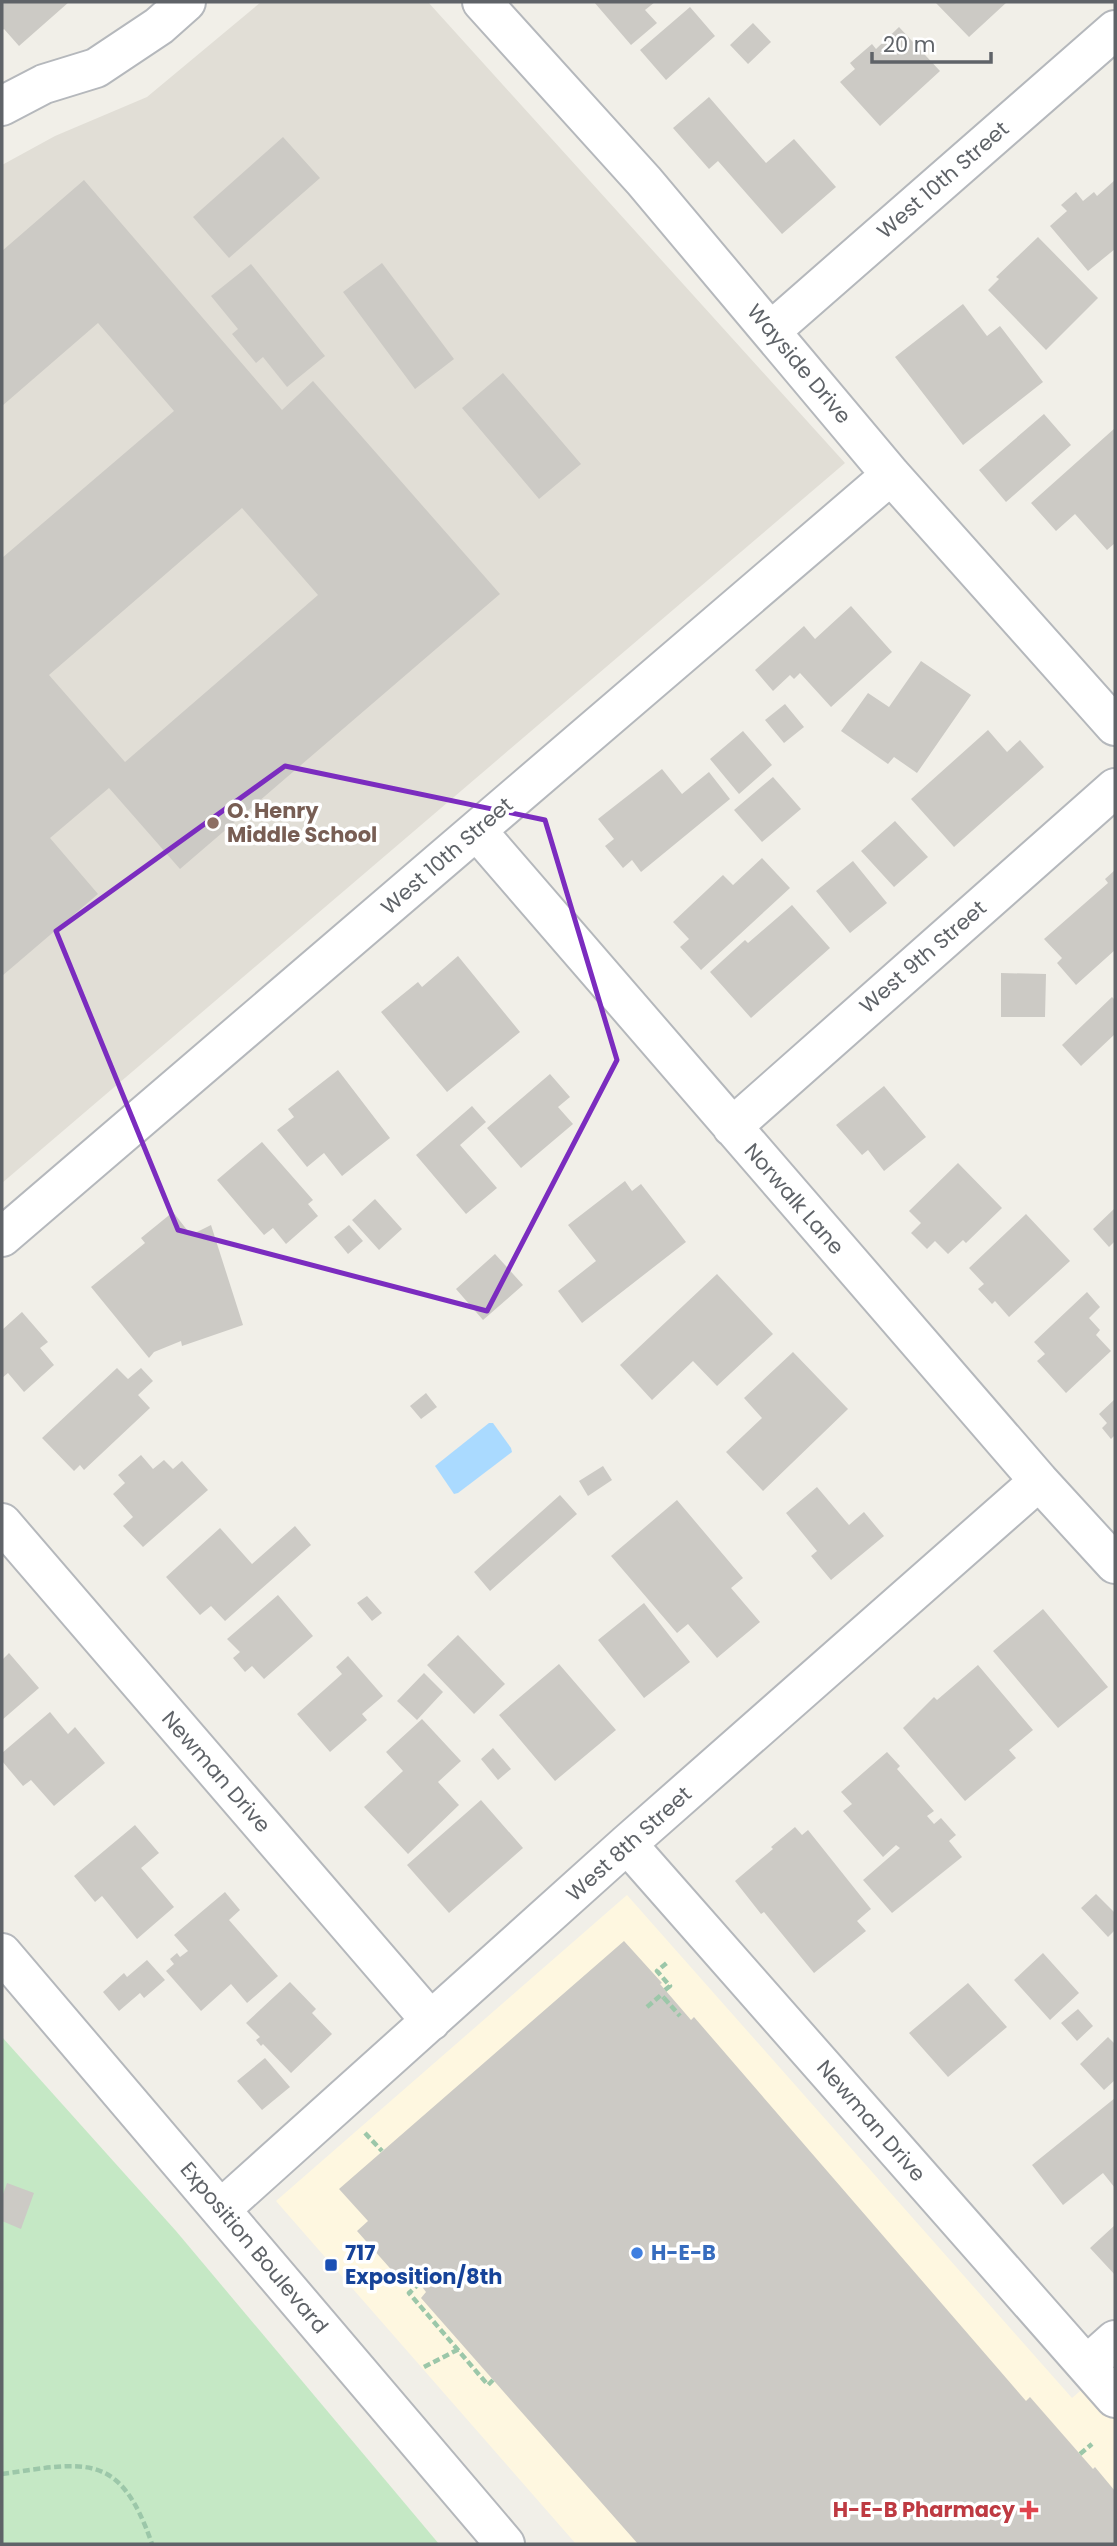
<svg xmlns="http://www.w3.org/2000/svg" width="1117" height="2546" viewBox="0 0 1117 2546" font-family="Poppins,sans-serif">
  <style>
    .commercial { fill: #fef7e0 }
    .education { fill: #e1ded6 }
    .green { fill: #c5e8c5 }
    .water { fill: #aadaff }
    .building { fill: #cccac5; fill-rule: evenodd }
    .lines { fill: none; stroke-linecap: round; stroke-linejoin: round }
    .minor-casing { stroke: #b5b8bc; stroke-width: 42 }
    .path { stroke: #9cc7a9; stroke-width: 4.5; stroke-dasharray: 7 3.5; stroke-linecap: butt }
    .minor { stroke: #fff; stroke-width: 38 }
    .path-bridge { stroke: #9cc7a9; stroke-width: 4.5; stroke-dasharray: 7 3.5; stroke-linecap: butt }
    .marked { fill: none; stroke: #7b2cbf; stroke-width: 5; stroke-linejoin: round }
    .education-dot { fill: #8d6e63; stroke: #fff; stroke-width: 2.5 }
    .shop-dot { fill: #3f7fe0; stroke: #fff; stroke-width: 2.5 }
    .transit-dot { fill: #1a4fb4; stroke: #fff; stroke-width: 2.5 }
    .health-dot { fill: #e0444e; stroke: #fff; stroke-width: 2.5 }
    .labels { text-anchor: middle; stroke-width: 7; stroke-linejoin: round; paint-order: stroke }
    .street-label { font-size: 21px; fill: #5f6368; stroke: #fff }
    .education-label { font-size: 21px; font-weight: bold; fill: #785e54; stroke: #fff; text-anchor: start }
    .transit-label { font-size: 21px; font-weight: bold; fill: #164399; stroke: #fff; text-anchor: start }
    .shop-label { font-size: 21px; font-weight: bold; fill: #366cbe; stroke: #fff; text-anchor: start }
    .health-label { font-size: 21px; font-weight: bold; fill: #be3a42; stroke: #fff; text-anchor: end }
  </style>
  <rect width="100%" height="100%" fill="#f1efe8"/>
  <path class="commercial" d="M627 1895 1072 2398 1115 2361V2544H576L276 2201Z"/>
  <path class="education" d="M261 2H428L845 463 2 1183V165L55 136 147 97Z"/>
  <path class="green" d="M2 2037 176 2231 439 2544H2Z"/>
  <path class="water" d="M489 1423H493L511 1448 512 1452 458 1493 454 1494 435 1466Z"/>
  <path class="building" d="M2 2H69L19 46 4 29 2 30Z
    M594 2H655L645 10 657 23 631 45Z
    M935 2H1007L969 37Z
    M690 7 715 36 666 80 640 50Z
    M753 23 771 42 748 64 730 45Z
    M899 27 940 71 880 126 840 82 855 69 850 63 872 44 876 49Z
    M709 97 766 163 794 139 836 187 782 234 718 161 709 169 673 128Z
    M283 137 320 178 229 258 193 217Z
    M84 180 282 410 313 381 500 594 180 869 109 788 50 838 98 894 2 976V558L174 411 98 323 2 406V251ZM242 508 318 595 125 762 49 675Z
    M1115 180V249L1088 271 1050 226 1067 211 1061 205 1076 192 1083 201 1094 192 1097 196Z
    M1038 237 1098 298 1046 350 988 290 999 279 996 277Z
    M382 263 454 359 415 389 343 292Z
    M251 264 325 356 287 387 263 357 256 363 232 334 238 329 211 296Z
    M963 304 987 336 1000 326 1043 382 963 445 895 357Z
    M503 373 581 464 539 499 462 408Z
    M1044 414 1071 445 1006 502 979 470Z
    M1115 428V543L1107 550 1075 514 1056 531 1031 503Z
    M851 606 892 652 831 707 800 673 794 679 790 675 773 691 755 670 804 626 815 639Z
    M921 661 971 695 917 773 894 757 888 764 841 731 868 693 889 707Z
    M785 704 804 727 784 743 765 720Z
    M988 730 1007 752 1020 740 1044 767 954 847 911 799Z
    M743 731 772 765 739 794 710 759Z
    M662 769 682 794 709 772 730 799 641 872 632 860 623 868 605 846 614 839 598 819Z
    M773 777 801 809 762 842 734 810Z
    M895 821 928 857 894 887 861 851Z
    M762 858 790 888 701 970 680 947 689 939 673 922 723 875 733 885Z
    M853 861 887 903 850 933 816 891Z
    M1115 870V950L1076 985 1057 963 1062 958 1044 939 1108 883 1105 879Z
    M792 905 830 948 751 1018 710 972 745 940 748 943Z
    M458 956 520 1032 447 1092 381 1012 418 982 422 987Z
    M1001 973 1046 974 1045 1017H1001Z
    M1112 997 1115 1000V1034L1081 1066 1062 1045Z
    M338 1070 390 1138 342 1176 324 1153 307 1167 277 1130 294 1117 288 1109Z
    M550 1074 570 1097 558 1107 573 1124 521 1168 487 1128Z
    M884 1086 926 1137 884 1171 868 1150 862 1155 836 1125Z
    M472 1106 486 1122 460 1145 497 1188 466 1214 416 1155Z
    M262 1142 313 1200 308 1204 318 1216 286 1244 273 1228 264 1235 217 1180Z
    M958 1163 1002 1208 966 1243 963 1240 948 1254 935 1241 927 1249 911 1233 921 1223 909 1211Z
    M625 1181 632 1191 641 1184 686 1242 582 1323 558 1291 596 1261 568 1225Z
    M375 1199 402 1229 379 1250 352 1220Z
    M1115 1208V1241L1109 1247 1093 1229Z
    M173 1212 191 1235 211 1225 243 1325 182 1346 181 1341 154 1352 149 1358 91 1287 145 1243 141 1238Z
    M1026 1214 1070 1261 1009 1317 995 1301 992 1304 978 1289 984 1284 969 1268Z
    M349 1225 363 1241 348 1254 334 1237Z
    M495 1254 523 1285 483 1320 456 1289Z
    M717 1274 773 1334 717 1386 693 1361 652 1400 620 1365Z
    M1087 1292 1100 1307 1089 1318 1100 1330 1096 1335 1111 1351 1066 1393 1037 1361 1045 1354 1034 1342Z
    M22 1312 48 1342 40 1348 54 1365 24 1392 8 1373 2 1378V1330Z
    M793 1352 848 1409 763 1491 726 1452 762 1418 744 1398Z
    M117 1368 128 1379 141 1368 153 1381 138 1395 150 1408 84 1470 80 1465 74 1471 42 1438Z
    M426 1393 437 1407 421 1419 410 1406Z
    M1115 1399V1435L1111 1439 1102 1428 1107 1423 1099 1414Z
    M141 1455 153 1469 164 1460 173 1469 182 1461 208 1490 143 1547 123 1526 133 1517 113 1494 125 1483 118 1475Z
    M603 1466 612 1480 588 1496 579 1481Z
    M817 1487 849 1525 864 1512 884 1536 831 1580 811 1556 817 1551 786 1513Z
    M560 1495 577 1514 490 1591 474 1572Z
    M677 1500 743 1578 731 1588 760 1622 717 1658 688 1624 677 1633 611 1556Z
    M295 1526 311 1545 225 1621 211 1606 200 1615 166 1577 220 1528 252 1564Z
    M278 1595 313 1636 264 1679 252 1666 245 1672 233 1658 240 1652 227 1639Z
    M367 1596 382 1613 372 1621 357 1603Z
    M644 1603 690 1662 644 1698 598 1640Z
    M1043 1609 1108 1687 1058 1728 993 1651Z
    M458 1635 505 1684 474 1714 427 1665Z
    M9 1653 39 1688 2 1720V1660Z
    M348 1656 383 1696 362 1714 367 1720 330 1752 297 1714 342 1674 336 1667Z
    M559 1664 616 1730 555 1781 499 1715Z
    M978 1665 1033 1730 1009 1750 1016 1758 965 1801 903 1728 934 1697 937 1700Z
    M424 1673 443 1692 417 1720 397 1701Z
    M50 1712 68 1734 75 1727 105 1763 54 1806 31 1780 23 1786 2 1761V1753Z
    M422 1719 461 1761 438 1782 459 1805 408 1854 364 1807 403 1771 386 1752Z
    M493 1748 511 1769 498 1780 481 1759Z
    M887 1752 900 1766 897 1769 934 1811 927 1816 934 1824 941 1818 956 1835 949 1841 962 1857 892 1913 863 1880 900 1848 896 1845 883 1857 843 1811 852 1804 841 1792Z
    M481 1800 523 1848 449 1913 407 1865Z
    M135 1825 159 1853 141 1868 174 1907 137 1939 102 1896 95 1902 74 1876Z
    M795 1827 802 1835 808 1830 871 1909 857 1921 866 1931 814 1973 764 1912 761 1914 735 1881 773 1849 771 1847Z
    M225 1892 240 1910 229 1920 278 1976 247 2003 231 1984 201 2011 166 1971 174 1964 170 1959 177 1953 180 1957 188 1951 174 1935Z
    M1096 1894 1115 1913V1930L1108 1937 1081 1908Z
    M624 1941 662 1983 660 1984 691 2020 694 2017 1026 2401 1030 2397 1093 2469 1095 2467 1115 2491V2544H638L421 2298 426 2292 413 2275 404 2284 357 2231 368 2221 339 2189Z
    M1043 1953 1079 1993 1050 2020 1014 1980Z
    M147 1960 165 1980 144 1998 140 1993 119 2011 103 1992 124 1973 127 1977Z
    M290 1982 316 2009 312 2013 332 2034 291 2073 263 2044 261 2046 256 2040 260 2037 246 2023Z
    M968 1983 1007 2027 948 2077 909 2033Z
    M1078 2009 1093 2026 1077 2041 1061 2023Z
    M1108 2037 1115 2044V2080L1104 2090 1080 2064Z
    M265 2058 290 2087 262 2110 237 2081Z
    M1115 2098V2188L1103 2173 1063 2205 1032 2165Z
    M7 2183 34 2193 21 2229 2 2221V2197Z
    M1115 2225V2275L1090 2248Z"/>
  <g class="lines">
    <g class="minor-casing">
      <path id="minor" d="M482 2 644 181 891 475 1115 726
        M2 106 44 84 96 68 159 26 186 2
        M771 331 1115 30
        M477 831 1039 1481 1115 1564
        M732 1127 1115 788
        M2 1237 891 475
        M2 1523 431 2021
        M627 1844 1115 2398
        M2 1953 505 2544
        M221 2209 627 1844 1039 1481
        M1087 2365 1115 2340"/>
    </g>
    <path class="path" d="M665 1990 670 1986 657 1971 669 1961
      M664 1998 680 2016
      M365 2133 382 2151
      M420 2283 409 2293 488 2385 493 2380
      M424 2367 459 2349
      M1080 2454 1092 2444
      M2 2474C86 2462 120 2451 152 2544"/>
    <use href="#minor" class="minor"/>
    <path class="path-bridge" d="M647 2007 661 1995 664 1998"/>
  </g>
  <path class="marked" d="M285 766 545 820 617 1060 487 1311 178 1230 56 931Z"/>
  <circle class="education-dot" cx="213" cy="823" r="7"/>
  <circle class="shop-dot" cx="637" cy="2253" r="7"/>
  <rect class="transit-dot" x="324" y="2258" width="14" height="14" rx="3.5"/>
  <path class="health-dot" d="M1025.5 2499.5h7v7h7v7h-7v7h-7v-7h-7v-7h7z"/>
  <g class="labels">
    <g class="street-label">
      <text transform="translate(943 180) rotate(-41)" y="7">West 10th Street</text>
      <text transform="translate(799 364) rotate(50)" y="7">Wayside Drive</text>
      <text transform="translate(447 856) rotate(-41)" y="7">West 10th Street</text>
      <text transform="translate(923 957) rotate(-41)" y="7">West 9th Street</text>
      <text transform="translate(794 1199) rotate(49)" y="7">Norwalk Lane</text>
      <text transform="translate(216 1772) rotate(49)" y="7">Newman Drive</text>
      <text transform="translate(629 1844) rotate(-42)" y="7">West 8th Street</text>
      <text transform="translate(871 2121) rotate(49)" y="7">Newman Drive</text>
      <text transform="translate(254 2248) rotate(50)" y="7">Exposition Boulevard</text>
    </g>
    <g class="education-label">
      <text x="227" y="818">O. Henry<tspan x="227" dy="24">Middle School</tspan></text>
    </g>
    <g class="transit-label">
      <text x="345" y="2260">717<tspan x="345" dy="24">Exposition/8th</tspan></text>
    </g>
    <g class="shop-label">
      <text x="651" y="2260">H-E-B</text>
    </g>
    <g class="health-label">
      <text x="1015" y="2517">H-E-B Pharmacy</text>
    </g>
  </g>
  <rect width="1117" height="2546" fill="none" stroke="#5f6368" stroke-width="7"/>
  <path d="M872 52v10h119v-10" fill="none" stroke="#5f6368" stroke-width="3.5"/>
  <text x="883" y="52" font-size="21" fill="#5f6368" stroke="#ffffff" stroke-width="5" paint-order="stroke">20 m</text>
</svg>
